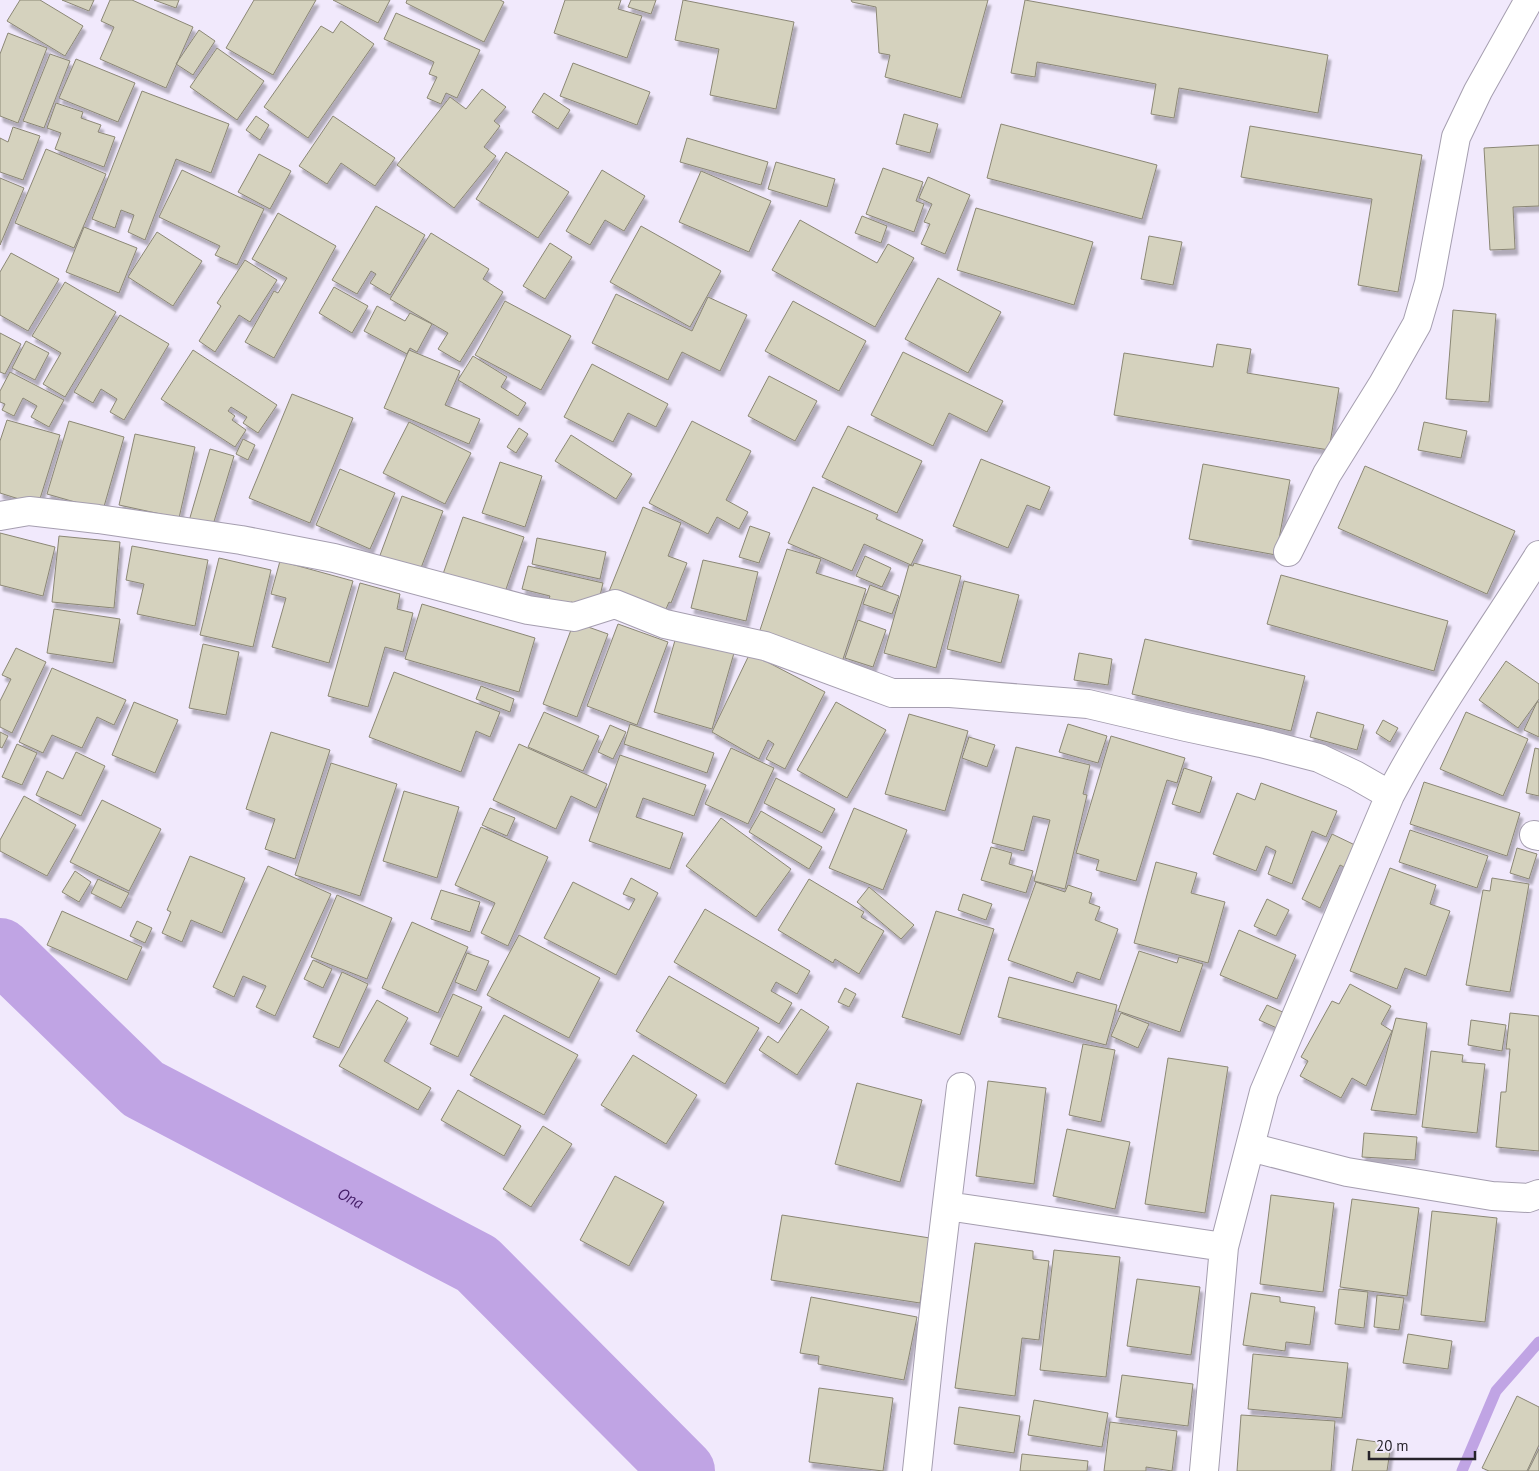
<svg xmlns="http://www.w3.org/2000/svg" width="1539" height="1471" viewBox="0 0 1539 1471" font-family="'PT Sans',sans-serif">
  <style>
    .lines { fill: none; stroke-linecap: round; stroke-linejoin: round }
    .stream { stroke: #c0a4e4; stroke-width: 11 }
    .river { stroke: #c0a4e4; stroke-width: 64 }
    .building { fill: #d5d2be; stroke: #8b8775; filter: url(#shadow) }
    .minor-casing { stroke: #a59eaf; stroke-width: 30 }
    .minor { stroke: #fff; stroke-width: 28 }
    .labels { text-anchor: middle; stroke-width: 5; stroke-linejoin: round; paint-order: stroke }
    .water-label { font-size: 16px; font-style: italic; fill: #431c66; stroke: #f1e9fc }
  </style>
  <defs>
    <filter id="shadow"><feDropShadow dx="3" dy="5.5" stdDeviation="1" flood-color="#0004"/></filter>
  </defs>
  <rect width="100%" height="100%" fill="#f1e9fc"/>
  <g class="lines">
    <path class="stream" d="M1462 1471 1496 1391 1539 1342"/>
    <path class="river" id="s1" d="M0 950 143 1089 477 1264 683 1471"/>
  </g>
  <path class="building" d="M20 0H40L83 26 65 56 7 21Z
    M62 0H94L89 11Z
    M110 0H132L193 27 166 88 100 59 114 27 101 21Z
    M154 0H179L176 8Z
    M254 0H316L273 75 226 48Z
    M333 0H390L378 23Z
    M407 0H500L504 2 484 42 406 3Z
    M565 0H621L618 9 642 16 627 58 554 33Z
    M631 0H656L651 14 628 7Z
    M683 0 794 22 776 109 710 95 719 49 675 40Z
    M851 0H988L961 98 885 77 890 55 879 53 876 7 852 2Z
    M1025 0 1328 55 1318 113 1179 88 1174 118 1151 114 1156 84 1037 62 1035 77 1011 73Z
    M396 13 480 50 457 98 446 93 441 104 427 98 437 77 429 74 434 62 384 39Z
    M341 21 374 44 308 138 264 107 321 26 333 33Z
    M199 30 215 41 193 75 176 64Z
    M8 33 47 48 18 123 0 116V54Z
    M217 48 264 81 237 120 190 87Z
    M50 54 70 61 44 128 23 121Z
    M76 59 135 83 118 122 59 98Z
    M573 63 650 92 637 125 560 96Z
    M482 89 506 107 494 121 500 126 484 147 496 156 454 208 397 165 450 97 466 109Z
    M142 91 229 124 211 173 176 159 145 240 128 232 134 215 121 210 115 228 92 219Z
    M544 93 570 110 558 129 532 112Z
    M56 103 83 112 81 118 101 125 98 132 115 137 104 167 55 149 61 133 47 128Z
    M904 114 938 124 930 153 896 144Z
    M256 116 269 125 260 140 246 130Z
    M333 116 395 158 375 186 341 163 327 184 299 166Z
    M1001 124 1157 165 1142 219 987 178Z
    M1250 126 1422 155 1398 292 1358 285 1372 199 1241 177Z
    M13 127 40 136 23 180 0 172V138L8 142Z
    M687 138 768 162 761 185 680 162Z
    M1539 145V206L1513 207 1515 249 1490 250 1484 148Z
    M46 149 106 174 74 248 15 223Z
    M506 152 569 192 538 238 476 199Z
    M259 154 291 171 270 209 238 192Z
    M776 162 835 179 827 207 768 189Z
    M883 168 923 182 916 201 924 204 914 232 866 214Z
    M182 170 264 209 237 265 215 255 220 246 159 217Z
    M602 170 645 196 624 231 605 220 590 245 566 231Z
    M701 171 771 201 749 252 679 222Z
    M928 177 970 195 945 254 921 244 930 224 924 222 932 204 919 198Z
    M0 178 24 188 0 245Z
    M376 206 425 235 390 295 370 283 376 274 371 271 357 294 332 280Z
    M976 208 1093 242 1074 305 957 270Z
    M278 213 336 246 274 358 245 342 274 291 278 293 287 278 252 259Z
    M862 216 887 226 881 243 855 233Z
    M800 220 877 263 888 244 914 258 875 327 772 270Z
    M641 226 721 271 690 327 610 282Z
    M84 227 137 248 119 293 66 272Z
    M157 232 202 261 173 306 128 277Z
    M431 233 489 269 483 279 503 292 460 362 438 349 448 333 390 299Z
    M1149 236 1182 242 1173 285 1141 279Z
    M550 243 572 257 545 299 523 286Z
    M11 253 59 279 28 331 0 315V272Z
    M245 260 277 280 250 322 239 315 215 352 199 341 221 306 217 303Z
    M938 278 1001 312 968 373 905 339Z
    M65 282 116 312 65 397 43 384 61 353 32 336Z
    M334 287 368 306 352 333 319 313Z
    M616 294 692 331 708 297 747 315 720 371 682 352 668 380 592 343Z
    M505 301 571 336 541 390 475 355Z
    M793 301 866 341 839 391 765 351Z
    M377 306 405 321 410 313 432 324 417 352 410 348 407 354 364 331Z
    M1453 310 1496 314 1489 402 1446 399Z
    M120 315 169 344 124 420 110 412 117 399 101 389 93 403 74 392Z
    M0 333 21 344 5 374 0 372Z
    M26 341 49 353 35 380 12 368Z
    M1217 344 1251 349 1247 373 1339 388 1329 450 1114 415 1124 353 1213 367Z
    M193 350 277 405 258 433 243 423 247 417 231 407 228 411 235 416 232 420 246 430 235 447 161 399Z
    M409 350 460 371 445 405 480 419 469 444 384 408Z
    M903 352 1003 401 987 432 949 413 933 446 871 415Z
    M473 356 507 377 501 387 526 403 518 416 458 380Z
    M592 364 668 404 656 427 628 413 613 442 564 417Z
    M10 372 64 400 49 427 31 417 37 406 23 398 14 416 2 410 5 404 0 402V391Z
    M769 376 817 401 795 441 748 416Z
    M292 394 353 418 310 523 249 498Z
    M7 420 60 435 38 505 0 493V441Z
    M69 421 124 437 103 510 47 494Z
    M692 421 751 451 726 500 748 512 739 529 717 517 708 534 649 503Z
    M409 422 471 453 445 504 383 473Z
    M1424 422 1467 431 1461 458 1418 450Z
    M848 426 922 461 897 513 822 477Z
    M519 428 528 434 516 453 507 447Z
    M135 434 195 447 179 518 119 505Z
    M571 435 632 474 616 499 555 461Z
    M243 439 255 445 248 460 236 454Z
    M210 449 234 456 212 528 189 521Z
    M981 459 1050 487 1040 510 1027 505 1008 548 953 526Z
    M500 462 542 476 525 527 482 513Z
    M1203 464 1290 480 1276 555 1189 539Z
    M1365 466 1515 531 1487 594 1338 528Z
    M340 469 395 493 370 549 316 525Z
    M813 487 878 515 876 519 923 540 911 565 864 544 852 571 788 543Z
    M402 496 443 511 419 573 379 558Z
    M643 507 681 523 668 556 687 563 671 603 669 602 663 616 608 594Z
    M463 517 524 537 504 595 443 574Z
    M750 526 770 533 759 563 739 557Z
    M0 533 55 547 43 596 0 585Z
    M59 536 120 542 114 608 52 602Z
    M537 538 606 552 600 579 532 564Z
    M132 546 208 560 195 626 137 614 144 584 126 580Z
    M787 549 821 559 816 573 866 589 842 662 758 636Z
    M865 556 891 568 882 587 856 576Z
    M219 558 271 570 253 647 200 635Z
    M703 560 758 572 746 621 691 608Z
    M280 561 353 581 329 663 272 647 286 598 271 594Z
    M914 563 961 576 936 668 884 653 909 565 913 566Z
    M528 566 603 583 597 608 571 602 569 609 547 604 550 596 522 589Z
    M1281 575 1448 621 1434 671 1267 624Z
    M964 581 1019 595 1001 663 947 649Z
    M360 583 400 594 397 609 413 613 403 652 385 647 368 707 328 696Z
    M870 585 899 596 892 614 863 604Z
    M422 604 535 638 519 692 405 659Z
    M54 609 120 619 113 663 47 653Z
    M858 620 886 630 873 667 845 658Z
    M574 622 608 634 577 717 543 704Z
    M618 624 668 642 637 725 587 706Z
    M676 637 734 653 712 729 654 712Z
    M1145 639 1305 676 1291 731 1132 694Z
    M203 644 239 652 226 715 189 708Z
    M16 648 46 662 12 733 0 727V701L11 679 2 675Z
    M750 653 825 692 785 769 766 759 774 744 768 740 759 759 712 732Z
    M1079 653 1112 659 1108 685 1074 680Z
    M1506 661 1539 684V699L1518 728 1479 700Z
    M52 668 126 700 114 725 97 717 82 748 52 735 43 753 19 742Z
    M394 672 500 712 490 737 476 731 461 772 369 737Z
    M481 686 514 699 510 712 476 699Z
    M134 702 178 720 155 773 112 755Z
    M836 702 886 730 847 798 797 770Z
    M1537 702H1539V737L1524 730Z
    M544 712 599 736 583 771 528 747Z
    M1317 712 1364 725 1357 750 1310 737Z
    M1466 712 1528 739 1503 796 1440 769Z
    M909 714 968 731 945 811 885 794Z
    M1383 720 1398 728 1390 742 1376 733Z
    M630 724 714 753 707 773 624 744Z
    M1068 724 1107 736 1098 763 1059 752Z
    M610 725 626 732 613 759 598 752Z
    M0 732 8 736 2 748 0 747Z
    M271 732 330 750 295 859 265 849 275 819 246 809Z
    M1111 736 1185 758 1177 783 1167 780 1136 881 1096 870 1099 860 1076 853Z
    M969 737 995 745 987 767 962 758Z
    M17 744 37 753 22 785 2 777Z
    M519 744 607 784 596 808 571 796 556 829 493 800Z
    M1016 747 1090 765 1083 794 1087 795 1065 889 1034 881 1050 820 1033 816 1024 851 992 843Z
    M731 748 774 768 748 824 705 804Z
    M1535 748 1539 749V796L1526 793Z
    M76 752 105 766 81 816 36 795 47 771 63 779Z
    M620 755 706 785 694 816 643 798 636 817 683 833 670 869 589 841Z
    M331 763 397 784 360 896 295 875Z
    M1184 768 1212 777 1200 813 1172 804Z
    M776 778 835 809 822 833 764 803Z
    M1424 782 1520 813 1507 856 1410 824Z
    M1261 783 1337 811 1326 837 1312 831 1292 884 1268 874 1276 851 1266 846 1256 871 1213 854 1237 793 1255 800Z
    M404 791 459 807 437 878 383 861Z
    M24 796 76 825 47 876 0 851V840Z
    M102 800 161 829 129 891 70 862Z
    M490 808 515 818 507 836 482 825Z
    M854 808 907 830 883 890 829 868Z
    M761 811 822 847 809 869 749 832Z
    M721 818 791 869 756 917 686 866Z
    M481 827 548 857 508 946 481 933 495 903 455 885Z
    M1410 830 1488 856 1477 888 1399 862Z
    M1332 834 1357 846 1346 868 1340 865 1320 908 1302 899Z
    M991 847 1012 853 1009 864 1033 871 1026 893 981 880Z
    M1517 848 1537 854 1529 879 1510 873Z
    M190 856 245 878 222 933 191 920 182 942 162 933 171 912 167 910Z
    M1156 862 1197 873 1191 893 1225 902 1208 963 1134 943Z
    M268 866 331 894 275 1016 256 1007 266 986 243 976 234 997 213 987Z
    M1390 868 1436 885 1430 904 1450 911 1426 976 1405 968 1397 989 1350 971Z
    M75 871 91 882 79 902 62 892Z
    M631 878 658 893 616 975 544 938 573 882 629 910 635 899 623 894Z
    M1492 878 1529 884 1510 992 1466 985 1483 890 1490 891Z
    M98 879 129 893 121 908 91 893Z
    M809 879 864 912 861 917 884 931 859 974 835 959 833 963 778 930Z
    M1036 882 1065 892 1068 885 1092 893 1089 903 1100 907 1095 920 1118 929 1100 980 1077 972 1073 983 1008 960Z
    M869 887 914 925 901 939 857 902Z
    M441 890 480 902 470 932 431 919Z
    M963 894 992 904 986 920 958 910Z
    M337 895 392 918 367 979 311 957Z
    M1267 899 1289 910 1276 936 1254 926Z
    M705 909 810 971 797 994 776 982 771 991 792 1003 779 1024 674 962Z
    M62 911 142 947 127 980 47 945Z
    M936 911 994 929 960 1035 902 1017Z
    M137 921 152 928 145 943 130 936Z
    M412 922 468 947 438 1013 382 988Z
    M1239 930 1296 955 1277 999 1220 975Z
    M519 935 600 978 569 1038 487 995Z
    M1139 951 1177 963 1179 957 1203 964 1180 1032 1118 1011Z
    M467 953 489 961 476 991 455 982Z
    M313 960 332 969 323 988 304 979Z
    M342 972 368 984 339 1048 313 1037Z
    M669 976 759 1028 725 1084 636 1031Z
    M1009 977 1117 1005 1106 1045 998 1017Z
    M1350 984 1391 1006 1381 1024 1392 1031 1366 1086 1352 1078 1341 1098 1300 1076 1308 1061 1301 1057 1332 1001 1339 1004Z
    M845 988 856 994 849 1007 838 1002Z
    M453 994 482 1007 458 1057 430 1044Z
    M377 1000 408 1018 384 1061 431 1088 418 1110 339 1066Z
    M1267 1005 1287 1014 1279 1029 1259 1020Z
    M801 1009 829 1027 797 1075 759 1050 768 1036 778 1043Z
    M1121 1013 1149 1024 1138 1048 1111 1036Z
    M1510 1013 1539 1016V1151L1496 1147 1501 1092H1506L1510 1049H1506Z
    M504 1015 578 1055 544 1115 470 1075Z
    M1396 1018 1427 1023 1416 1115 1371 1110Z
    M1471 1020 1506 1025 1502 1051 1468 1045Z
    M1083 1044 1115 1050 1101 1122 1069 1115Z
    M1431 1051 1463 1055 1462 1062 1485 1064 1477 1133 1422 1127Z
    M633 1055 697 1095 666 1144 601 1105Z
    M1168 1058 1228 1067 1205 1213 1145 1204Z
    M988 1081 1046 1088 1034 1184 976 1176Z
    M857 1083 922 1100 900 1182 835 1164Z
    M458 1090 521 1126 504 1156 441 1120Z
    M543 1126 572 1144 531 1207 503 1189Z
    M1067 1129 1130 1142 1115 1209 1053 1196Z
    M1364 1133 1417 1137 1415 1160 1362 1157Z
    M615 1176 664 1202 629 1266 580 1240Z
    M1271 1195 1334 1203 1323 1292 1260 1284Z
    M1352 1199 1419 1208 1407 1296 1340 1287Z
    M1432 1211 1497 1218 1485 1322 1421 1315Z
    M782 1215 930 1238 920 1303 771 1280Z
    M975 1243 1033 1251V1259L1049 1261 1039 1340 1022 1338 1015 1396 955 1388Z
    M1054 1250 1120 1257 1106 1377 1040 1370Z
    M1137 1279 1200 1287 1191 1355 1127 1346Z
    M1339 1289 1368 1292 1364 1328 1335 1324Z
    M1251 1293 1280 1297V1302L1315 1307 1310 1345 1286 1342 1285 1351 1243 1345Z
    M1377 1295 1404 1298 1399 1330 1374 1327Z
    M811 1297 917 1317 904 1380 818 1364 819 1356 800 1353Z
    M1408 1334 1452 1341 1448 1369 1403 1363Z
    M1253 1354 1348 1363 1342 1418 1248 1409Z
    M1122 1375 1193 1384 1188 1426 1116 1417Z
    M819 1388 893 1398 883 1471 809 1462Z
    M1517 1396 1539 1407V1445L1527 1471H1489L1482 1468Z
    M1034 1400 1108 1413 1102 1447 1028 1435Z
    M959 1407 1020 1416 1014 1453 954 1444Z
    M1241 1415 1335 1421 1331 1471H1237Z
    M1110 1422 1177 1431 1172 1471 1146 1467V1471H1104Z
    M1357 1439 1391 1444 1387 1471H1352Z
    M1539 1449V1471H1528Z
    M1022 1454 1088 1461 1087 1471H1020Z"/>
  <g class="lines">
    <g class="minor-casing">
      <path id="minor" d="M0 516 29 511 98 519 241 540 334 558 528 610 574 617 615 604 665 624 765 646 892 693H950L1088 704 1186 727 1261 743 1319 758 1355 775 1390 795
        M1288 552 1327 474 1383 384 1417 324 1429 283 1456 137 1478 91 1529 0
        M1534 835 1539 836
        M1250 1147 1347 1172 1492 1196 1528 1198 1539 1194
        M947 1206 1224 1247
        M917 1471 932 1328 961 1087
        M1204 1471 1224 1247 1264 1092 1390 795C1434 711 1489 635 1539 555"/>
    </g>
    <use href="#minor" class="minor"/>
  </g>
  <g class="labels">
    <g class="water-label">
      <text dy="6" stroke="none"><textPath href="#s1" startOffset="434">Ona</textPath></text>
    </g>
  </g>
  <path d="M1369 1451v8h106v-8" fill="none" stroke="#26232a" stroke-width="2.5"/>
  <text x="1376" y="1451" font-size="15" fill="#26232a" stroke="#f1e9fc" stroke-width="4" paint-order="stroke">20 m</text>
</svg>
